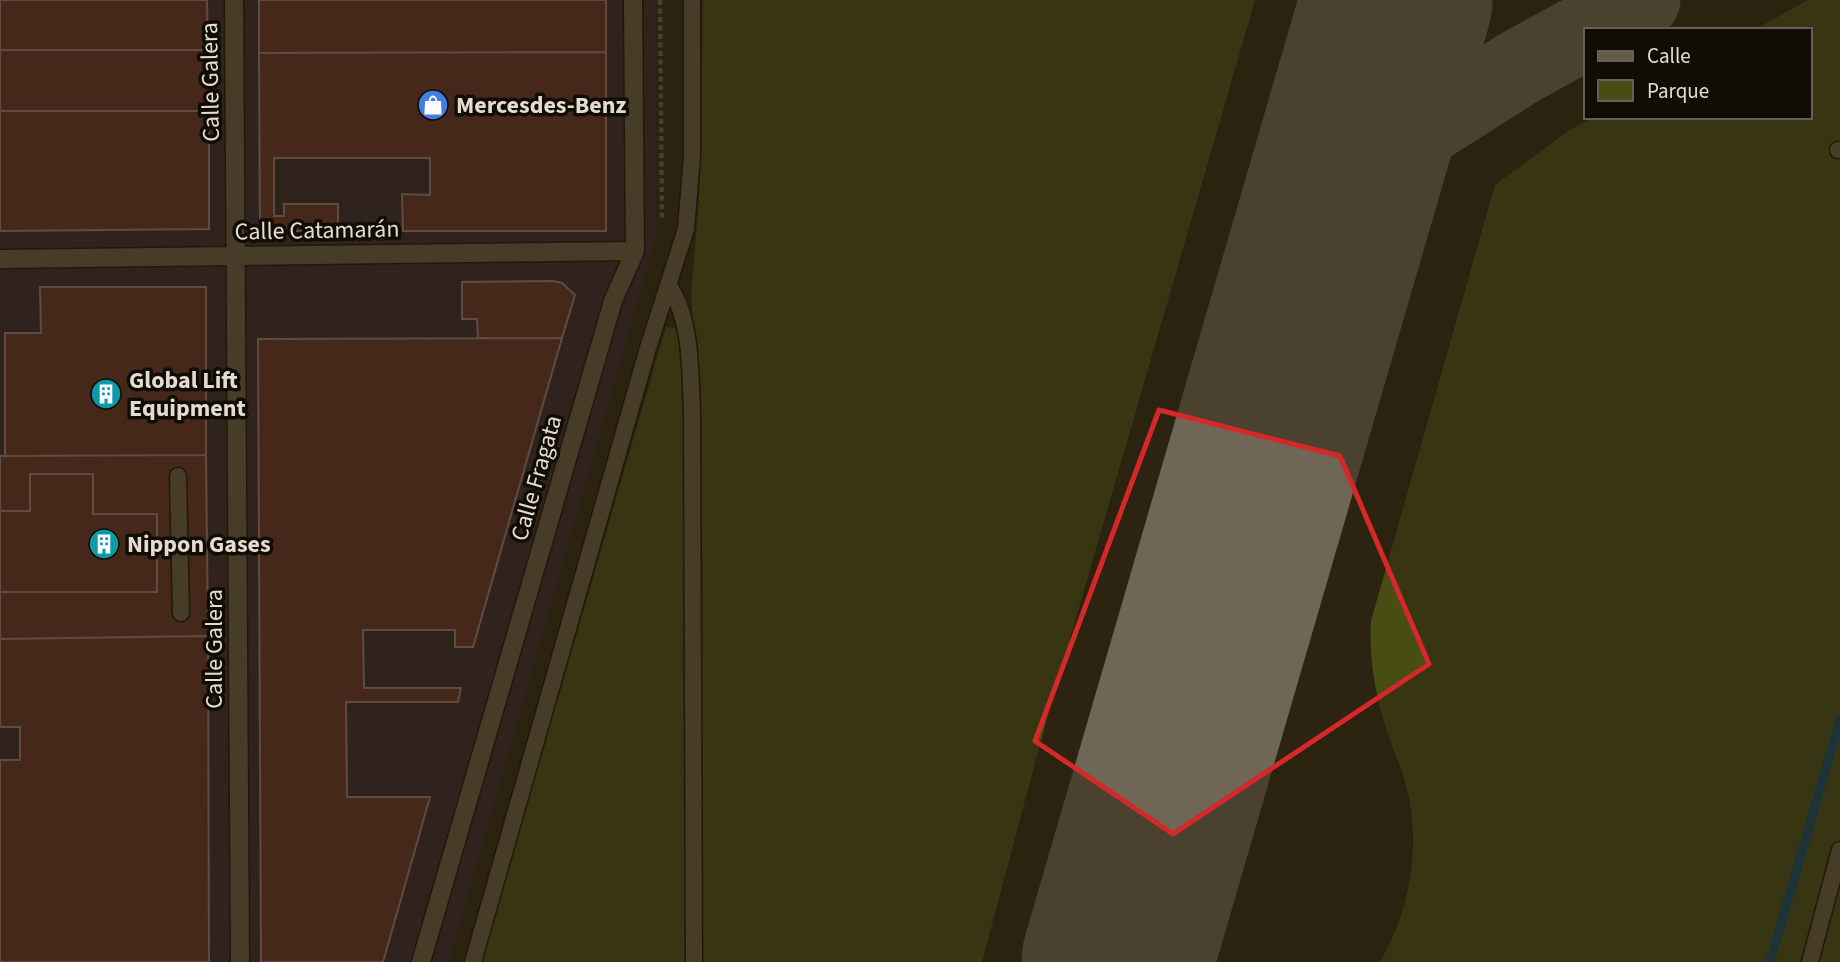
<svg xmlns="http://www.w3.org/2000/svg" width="1840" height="962" viewBox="0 0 1840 962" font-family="'Source Sans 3',sans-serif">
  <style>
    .industrial { fill: #37252d }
    .green { fill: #484d14 }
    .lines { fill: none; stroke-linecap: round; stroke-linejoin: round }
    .stream { stroke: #094768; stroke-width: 9 }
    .taxiway { stroke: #6f6656; stroke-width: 77 }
    .runway { stroke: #6f6656; stroke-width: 191 }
    .building { fill: #652f24; stroke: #997e78; stroke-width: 2 }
    .service-casing { stroke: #140c00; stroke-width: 19 }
    .minor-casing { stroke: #140c00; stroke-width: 21 }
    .path { stroke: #696151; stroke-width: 4.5; stroke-dasharray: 5 3.5; stroke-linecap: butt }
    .service { stroke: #665b46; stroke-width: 16 }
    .minor { stroke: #665b46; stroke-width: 18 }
    .marked { fill: none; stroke: #d62828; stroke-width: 5; stroke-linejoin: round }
    .labels { text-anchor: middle; stroke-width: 7; stroke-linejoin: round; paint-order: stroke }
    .street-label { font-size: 24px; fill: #e3dcd1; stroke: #110d05 }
    .poi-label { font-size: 24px; font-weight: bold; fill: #e3dcd1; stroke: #110d05; text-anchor: start }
  </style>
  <rect width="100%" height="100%" fill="#2c2310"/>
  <path class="industrial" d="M0 0H655L656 236 449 962H0Z"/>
  <path class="green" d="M703 0H1255L1047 718 982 962H699L697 372 691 296 699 200Z
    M1808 0H1840V962H1380C1408 914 1419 857 1410 803 1406 778 1395 755 1387 731 1375 695 1369 660 1371 621L1495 185 1568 131 1594 117H1810V30H1754Z
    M666 327 677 328 687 412 684 511 688 698 686 962H481Z"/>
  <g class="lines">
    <path class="stream" d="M1770 962 1840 720"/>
    <path class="taxiway" d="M1588 30 1642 0
      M1345 178 1520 67 1586 31"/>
    <path class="runway" d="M1117 962 1397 0"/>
  </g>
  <path class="building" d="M0 0H207L208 50H0Z
    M259 0H606V52L259 53Z
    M0 50H208L209 111H0Z
    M606 52V231H403L402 194 430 195V158H274V216H284V204H338V231H260L259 53Z
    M0 111H209V229L0 231Z
    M553 281 562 283 575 295 562 338H478L477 319H462V282Z
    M40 287H206V455L5 456V333H41Z
    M562 338 473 647H455V630H363L364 688H461L458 702H346L347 797H430L383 962H261L258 339Z
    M206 455 208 636 0 639V456Z
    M30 474H93V514H157V592H0V511H30Z
    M208 636 209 962H0V760H20V727H0V639Z"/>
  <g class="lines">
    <g class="service-casing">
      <path id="service" d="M1838 150H1840
        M669 286C692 320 690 371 692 411L694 962
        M178 476 181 613
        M473 962 648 348 686 229 692 157V0
        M1810 962 1840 850"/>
    </g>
    <g class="minor-casing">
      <path id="minor" d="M234 0 240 962
        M0 259 635 251
        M421 962 613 301 635 251 633 0"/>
    </g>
    <path class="path" d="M660 0 662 220"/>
    <use href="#service" class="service"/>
    <use href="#minor" class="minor"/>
  </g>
  <path d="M0 0H1840V962H0ZM1159 410 1340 456 1429 664 1173 834 1035 741Z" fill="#2c2310" fill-opacity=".55" fill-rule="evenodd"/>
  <path class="marked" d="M1159 410 1340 456 1429 664 1173 834 1035 741Z"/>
  <defs>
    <g id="shop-disc" transform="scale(1.575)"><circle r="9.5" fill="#3f7fe0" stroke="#110d05"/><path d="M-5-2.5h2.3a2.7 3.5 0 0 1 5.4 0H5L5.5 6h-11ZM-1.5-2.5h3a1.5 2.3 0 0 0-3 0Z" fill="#fff"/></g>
    <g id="building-disc" transform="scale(1.575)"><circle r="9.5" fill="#0f9aa8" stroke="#110d05"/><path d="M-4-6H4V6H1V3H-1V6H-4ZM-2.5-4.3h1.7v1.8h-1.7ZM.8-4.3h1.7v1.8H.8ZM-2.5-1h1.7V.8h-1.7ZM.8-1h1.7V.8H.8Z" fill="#fff"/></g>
  </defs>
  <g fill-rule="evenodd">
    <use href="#shop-disc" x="433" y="105"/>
    <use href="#building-disc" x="106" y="394"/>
    <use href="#building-disc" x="104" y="544"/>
  </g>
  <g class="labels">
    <g class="street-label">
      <text transform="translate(210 82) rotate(-91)" y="8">Calle Galera</text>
      <text transform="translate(317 230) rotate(-1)" y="8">Calle Catamarán</text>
      <text transform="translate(536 478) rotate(-74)" y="8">Calle Fragata</text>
      <text transform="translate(214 649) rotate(-90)" y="8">Calle Galera</text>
    </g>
    <g class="poi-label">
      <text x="456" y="113">Mercesdes-Benz</text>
      <text x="129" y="388">Global Lift<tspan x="129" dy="28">Equipment</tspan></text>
      <text x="127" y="552">Nippon Gases</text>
    </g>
  </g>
  <rect x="1584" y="28" width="228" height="91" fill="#110d05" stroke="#656057" stroke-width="2"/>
  <rect x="1598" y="51" width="35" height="10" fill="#665b46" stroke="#656057" stroke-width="2"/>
  <text x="1647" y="63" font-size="21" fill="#e3dcd1">Calle</text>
  <rect x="1598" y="80" width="35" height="21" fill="#484d14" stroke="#656057" stroke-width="2"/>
  <text x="1647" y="98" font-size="21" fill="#e3dcd1">Parque</text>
</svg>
